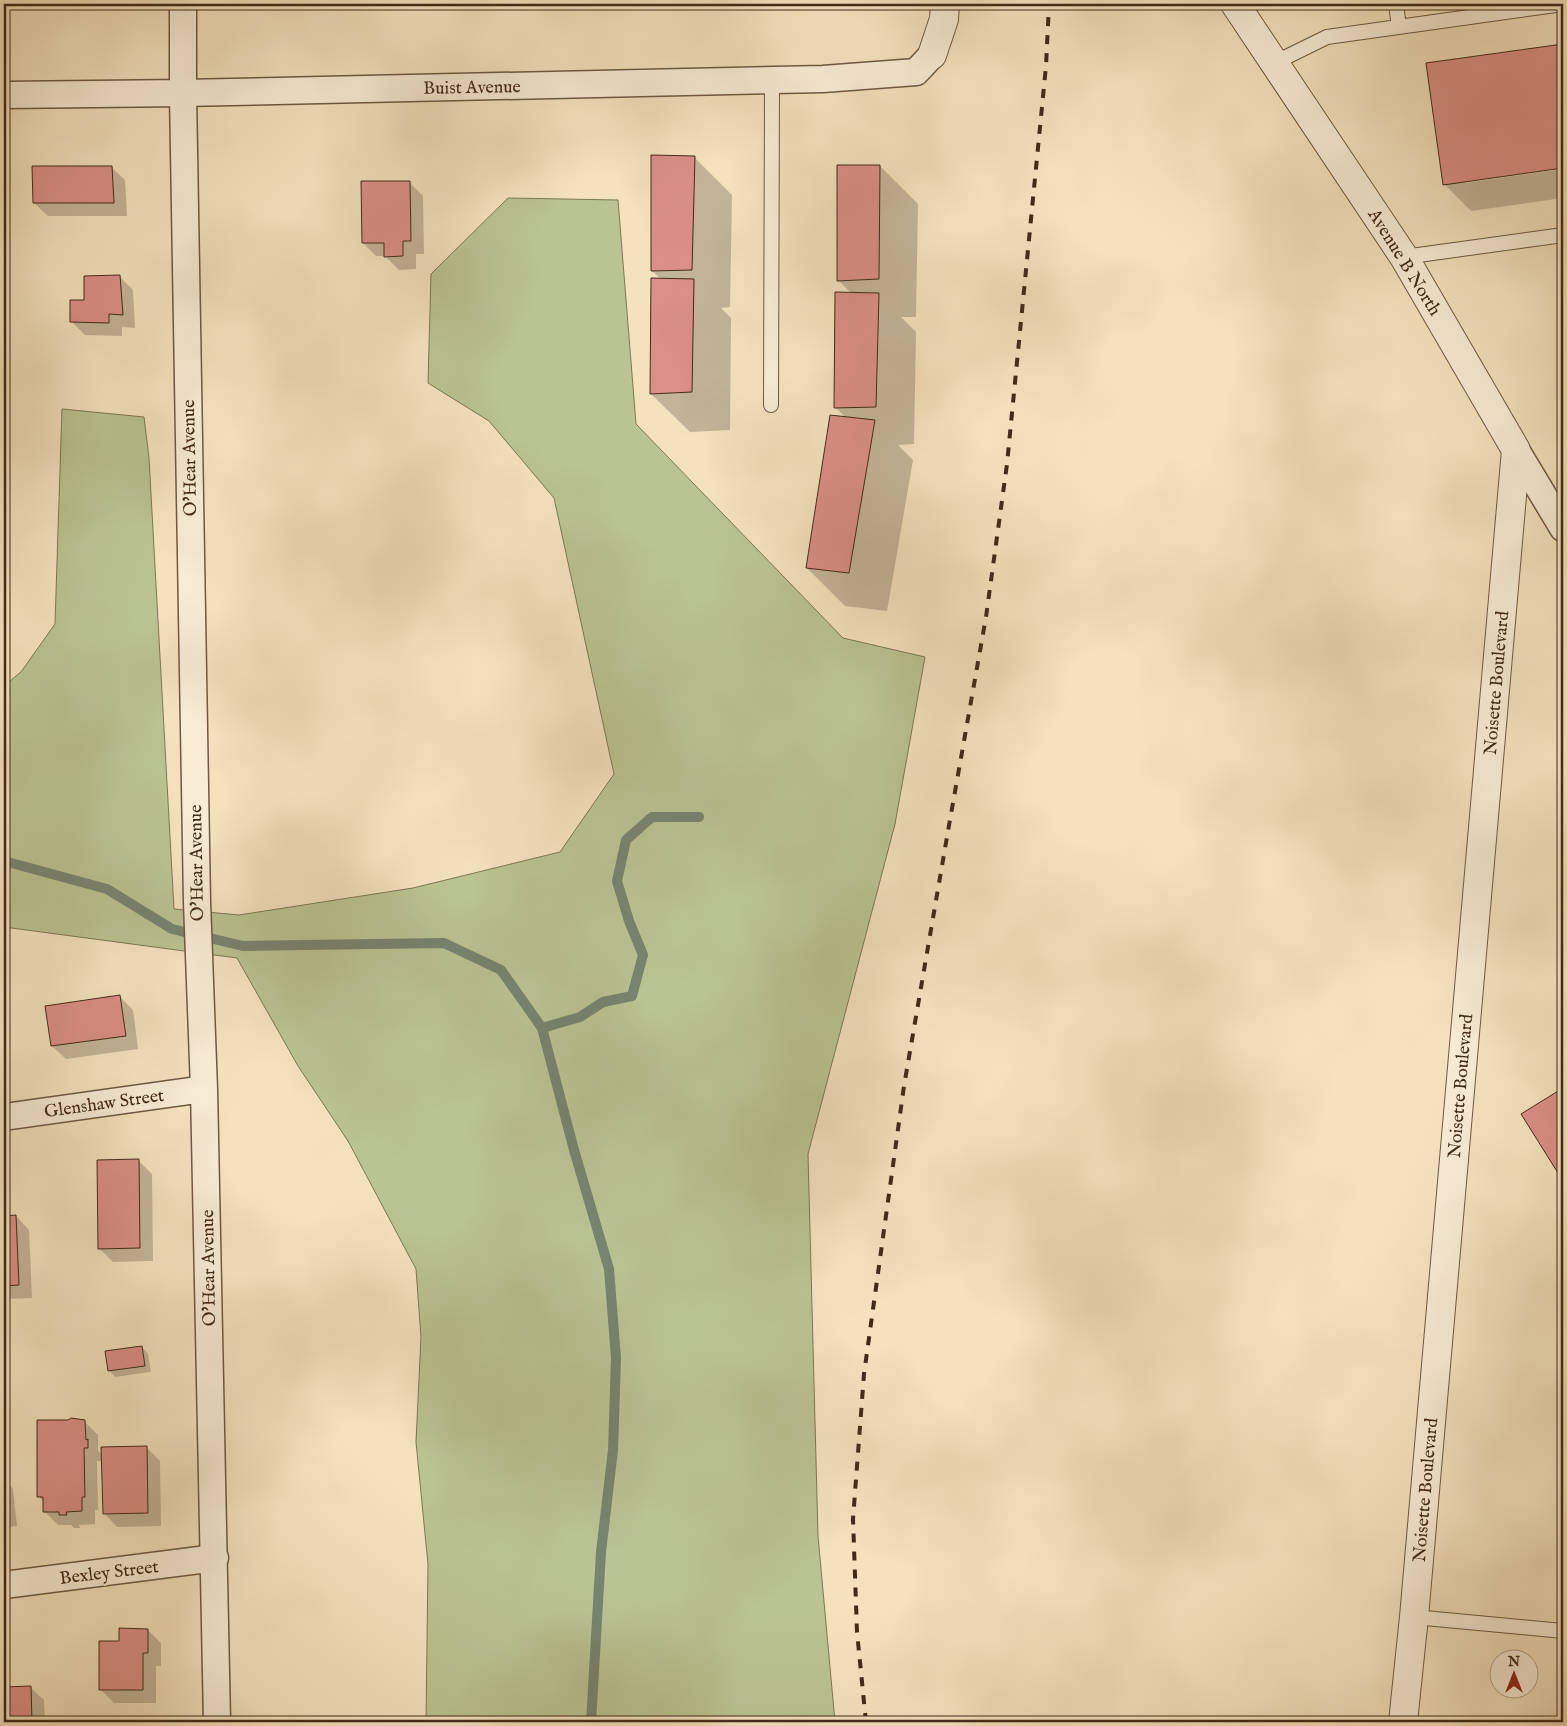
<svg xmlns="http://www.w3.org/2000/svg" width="1567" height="1726" viewBox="0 0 1567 1726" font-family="'IM FELL English',serif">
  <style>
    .green { fill: #bac393; stroke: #7e7755 }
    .shadow { fill: #0003 }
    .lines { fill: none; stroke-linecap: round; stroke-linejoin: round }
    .stream { stroke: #788470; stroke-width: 10 }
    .building { fill: #db8f86; stroke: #412b17 }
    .service-casing { stroke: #6e5941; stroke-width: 16 }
    .minor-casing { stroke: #6e5941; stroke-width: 29 }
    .tertiary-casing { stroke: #6e5941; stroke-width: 30 }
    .service { stroke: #f8ecd5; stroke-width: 14 }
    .minor { stroke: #f8ecd5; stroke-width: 26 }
    .tertiary { stroke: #f8ecd5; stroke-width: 28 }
    .rail { stroke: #412b17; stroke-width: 4; stroke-dasharray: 9 9; stroke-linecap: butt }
    .labels { text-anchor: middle; stroke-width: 4; stroke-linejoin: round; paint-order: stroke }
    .street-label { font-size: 18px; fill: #412b17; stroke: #f8ecd5 }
  </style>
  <rect width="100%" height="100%" fill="#f4e2bf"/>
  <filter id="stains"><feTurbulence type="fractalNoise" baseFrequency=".004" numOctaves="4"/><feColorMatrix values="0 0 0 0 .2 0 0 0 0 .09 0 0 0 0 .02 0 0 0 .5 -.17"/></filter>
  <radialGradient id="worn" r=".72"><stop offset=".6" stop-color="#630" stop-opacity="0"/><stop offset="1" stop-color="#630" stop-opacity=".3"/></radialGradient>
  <path class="green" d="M508 198 618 200 636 424 843 638 925 657 895 824 808 1154 818 1536 835 1722H426L428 1564 416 1442 421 1337 416 1269 348 1141 298 1066 237 958 4 927V686L21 672 55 624 62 409 144 417 149 458 174 909 239 915 413 888 560 852 614 774 554 498 489 421 428 383 431 274Z"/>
  <path class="shadow" d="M1563 45V167L1465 180V183L1563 169V198L1471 211 1444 184 1428 64Z
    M694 157 732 195 730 307 721 308 731 318 730 430 690 432 651 394 661 279 652 271Z
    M880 166 918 204 916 317H901L916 332 914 444 898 445 913 460 887 611 845 606 807 568 846 418 836 408 852 294 838 280Z
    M111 167 125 180 127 216H48L34 203Z
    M410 183 423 196 424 254H416V269L399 270 385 256H376L363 243Z
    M119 276 133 290 135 328 122 327V336L85 335 71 321Z
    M119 996 133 1010 138 1049 66 1059 52 1046Z
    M1563 1090V1179L1522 1114Z
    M138 1160 152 1174 153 1261 113 1262 100 1249Z
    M16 1216 29 1230 32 1298 4 1299V1217Z
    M142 1347 148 1354 151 1372 115 1377 109 1370Z
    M85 1422 98 1435V1451L103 1455 146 1447 160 1461 161 1526 117 1527 104 1513 103 1461H97L98 1510H95V1524L79 1525 80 1528H74L71 1525H58L45 1512V1503L38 1496Z
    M4 1480 13 1489 17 1526 5 1527 7 1536 4 1537Z
    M148 1630 161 1643V1666H156V1703H114L100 1689 121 1642Z
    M30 1687 44 1700 45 1722H4V1688Z"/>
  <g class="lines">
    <path class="stream" d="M4 861 107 889 172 929 243 946 444 943 501 970 542 1028 574 1150 609 1269 616 1358 613 1450 601 1552 591 1722
      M542 1028 580 1017 603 1002 632 996 643 955 629 921 617 881 626 840 652 817H699"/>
  </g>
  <path class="building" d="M1563 44V168L1443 185 1426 63Z
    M651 155 695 156 692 270 651 271Z
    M837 165H880L879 279 837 281Z
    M32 166H112L114 203H33Z
    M361 181H410L411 241H403V256L384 257V243H362Z
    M120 275 123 315 109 314V323L70 322V300H84V276Z
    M651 278 694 279 692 392 650 394Z
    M835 292 879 293 876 407 834 408Z
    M830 415 875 420 849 573 806 568Z
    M120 995 126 1036 51 1046 45 1006Z
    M1563 1088V1181L1521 1114Z
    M139 1159 140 1248 98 1249 97 1160Z
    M16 1215 19 1285 4 1286V1216Z
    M142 1346 145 1366 108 1371 105 1351Z
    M71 1418 85 1420 86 1440 88 1439V1448H84L85 1497H82V1511L66 1512 67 1515H59V1512H43V1497H37V1420H68Z
    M147 1446 148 1513 103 1514 101 1447Z
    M119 1628 148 1629V1653H143V1690H99V1641H119Z
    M31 1686 32 1722H4V1687Z"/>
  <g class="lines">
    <g class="service-casing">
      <path id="service" d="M1396 4 1399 27
        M1274 63 1327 37 1563 4
        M1404 257 1563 235
        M771 405 772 80
        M1414 1617 1563 1631"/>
    </g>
    <g class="minor-casing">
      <path id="minor" d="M183 4V93L197 902 204 1089 217 1722
        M4 95 183 93 823 79 916 72 932 55
        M1516 450 1563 528
        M4 1117 204 1089
        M4 1585 215 1558"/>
    </g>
    <g class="tertiary-casing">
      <path id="tertiary" d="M1235 4 1404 257 1516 450 1414 1617 1403 1722
        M932 55 944 19 945 4"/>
    </g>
    <use href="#service" class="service"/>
    <use href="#minor" class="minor"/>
    <use href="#tertiary" class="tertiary"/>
    <path class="rail" d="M866 1722 857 1632 853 1519 864 1374 904 1086 948 831 986 617 1007 464 1046 66 1049 4"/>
  </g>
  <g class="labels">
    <g class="street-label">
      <text transform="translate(472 87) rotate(-1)" y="6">Buist Avenue</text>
      <text transform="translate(1405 262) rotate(58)" y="6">Avenue B North</text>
      <text transform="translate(189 458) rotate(-91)" y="6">O'Hear Avenue</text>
      <text transform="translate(1496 683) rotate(-85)" y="6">Noisette Boulevard</text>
      <text transform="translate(196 863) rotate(-91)" y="6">O'Hear Avenue</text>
      <text transform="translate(1460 1086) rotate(-85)" y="6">Noisette Boulevard</text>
      <text transform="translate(104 1103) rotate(-8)" y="6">Glenshaw Street</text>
      <text transform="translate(208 1268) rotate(-91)" y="6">O'Hear Avenue</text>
      <text transform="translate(1425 1490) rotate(-85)" y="6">Noisette Boulevard</text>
      <text transform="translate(109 1572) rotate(-7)" y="6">Bexley Street</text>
    </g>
  </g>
  <rect width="1567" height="1726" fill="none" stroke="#f4e2bf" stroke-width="20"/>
  <rect x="5" y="5" width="1557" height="1716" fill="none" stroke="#412b17" stroke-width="2.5"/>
  <rect x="10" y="10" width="1547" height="1706" fill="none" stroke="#412b17"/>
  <g transform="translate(1514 1674)"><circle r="24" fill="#f8ecd5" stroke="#af9f89"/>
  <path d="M0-4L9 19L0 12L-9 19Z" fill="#8f2418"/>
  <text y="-8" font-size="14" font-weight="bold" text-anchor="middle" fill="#412b17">N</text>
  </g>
  <rect width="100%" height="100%" filter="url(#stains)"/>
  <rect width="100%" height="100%" fill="url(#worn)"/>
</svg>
